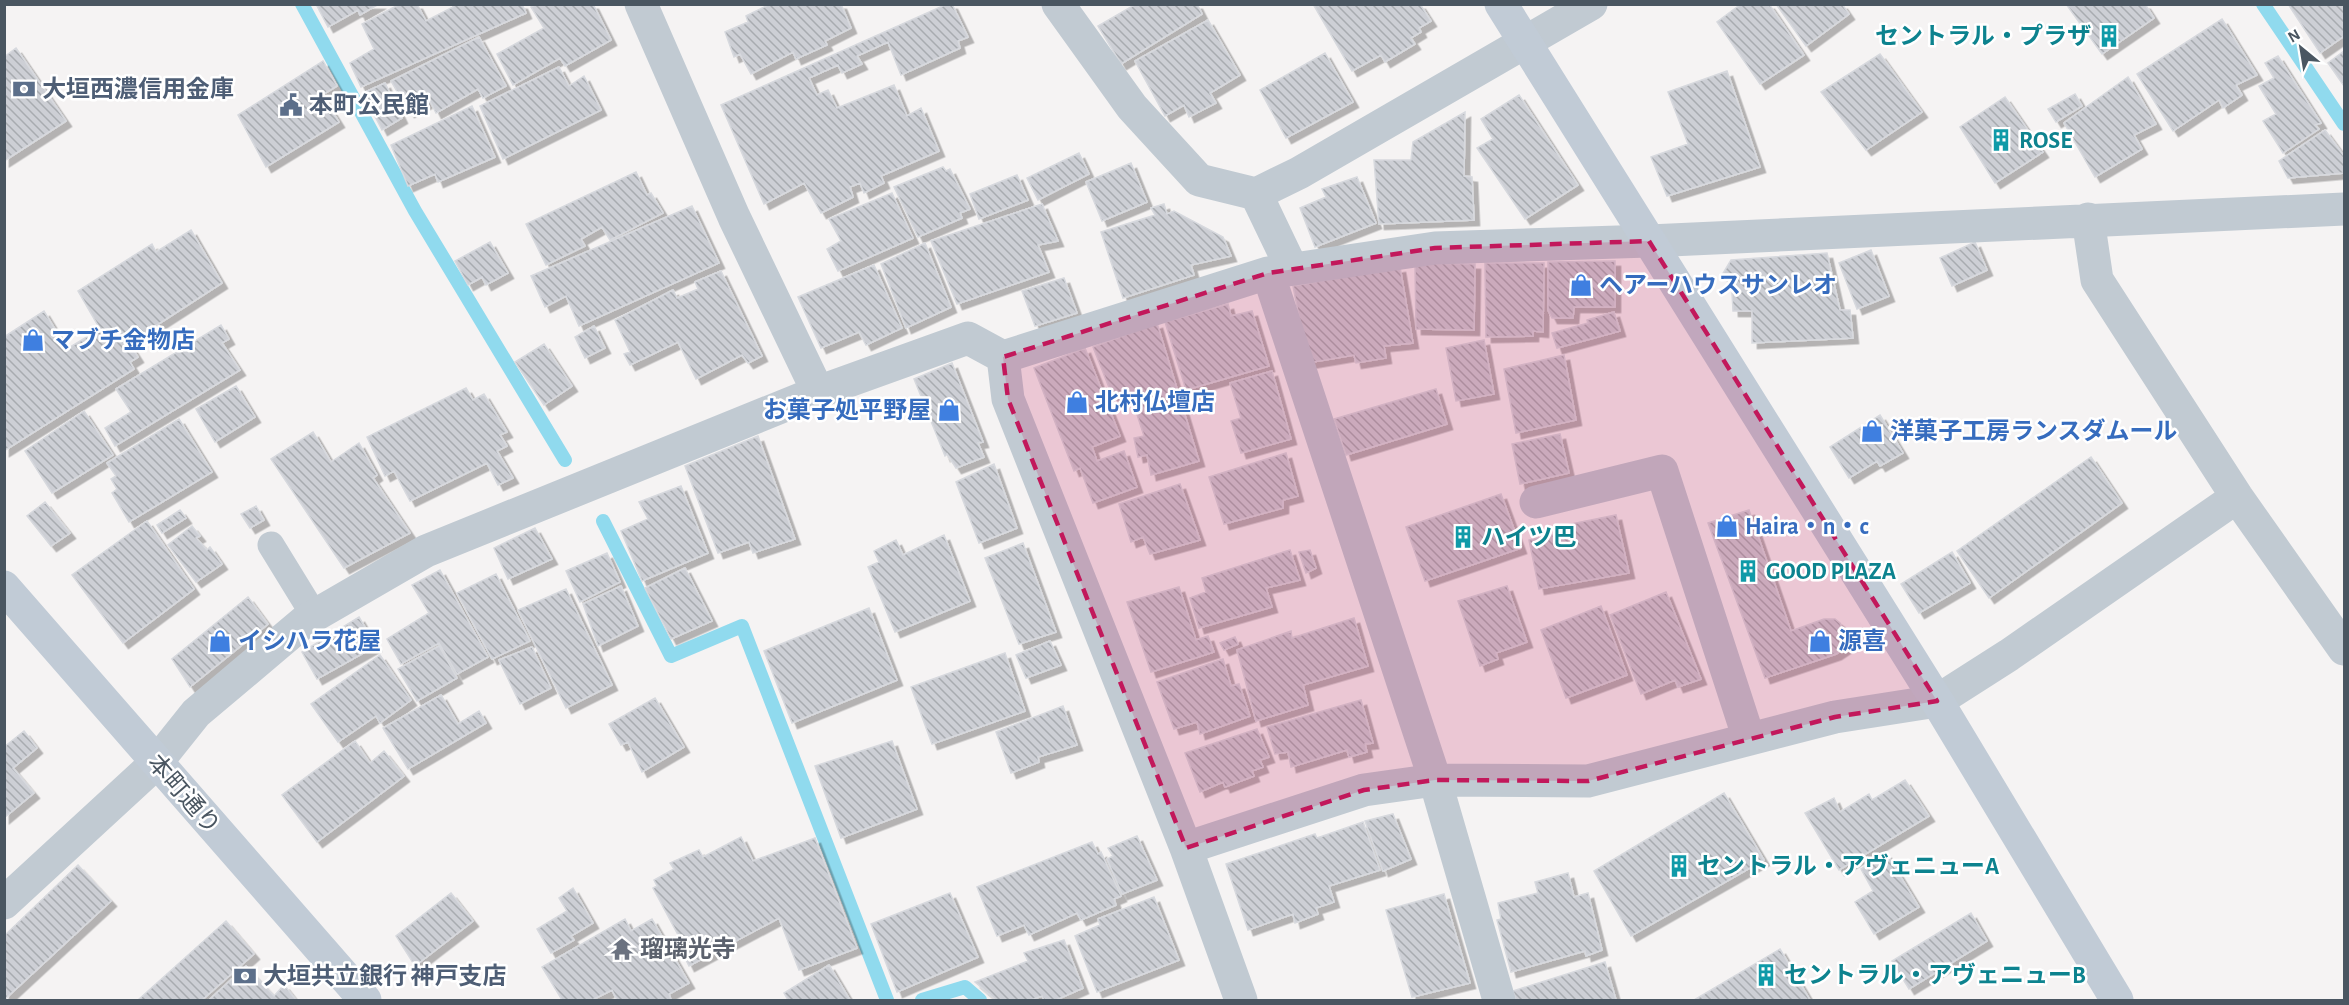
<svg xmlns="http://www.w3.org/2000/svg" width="2349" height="1005" viewBox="0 0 2349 1005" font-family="'Alegreya Sans','Noto Sans JP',sans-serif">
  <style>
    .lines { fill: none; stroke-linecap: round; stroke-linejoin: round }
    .stream { stroke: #90daee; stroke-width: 14 }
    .building { fill: url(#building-back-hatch); stroke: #d7d9de; stroke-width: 1.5; filter: url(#shadow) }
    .lane { stroke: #c1cad2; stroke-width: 27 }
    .street { stroke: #c1cad2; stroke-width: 33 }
    .secondary { stroke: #c1cbd6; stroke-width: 33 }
    .marked { fill: #c2185b; fill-opacity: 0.2; stroke: #c2185b; stroke-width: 4.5; stroke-dasharray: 12 8; stroke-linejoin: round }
    .labels { text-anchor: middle; stroke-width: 5; stroke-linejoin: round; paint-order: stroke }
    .culture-label { font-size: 24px; font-weight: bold; fill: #0d838f; stroke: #fff; text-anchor: start }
    .service-label { font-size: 24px; font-weight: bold; fill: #4e5e75; stroke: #fff; text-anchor: start }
    .shop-label { font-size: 24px; font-weight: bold; fill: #366cbe; stroke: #fff; text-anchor: start }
    .street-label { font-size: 24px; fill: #4a5661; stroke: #fff }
    .worship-label { font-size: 24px; font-weight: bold; fill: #5b616d; stroke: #fff; text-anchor: start }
  </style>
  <defs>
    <pattern id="building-back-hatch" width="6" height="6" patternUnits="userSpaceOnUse" patternTransform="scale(1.5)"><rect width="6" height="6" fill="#cdcfd5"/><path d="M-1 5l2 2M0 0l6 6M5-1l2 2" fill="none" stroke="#a8abb0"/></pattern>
    <filter id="shadow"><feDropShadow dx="5.5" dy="5.5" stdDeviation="0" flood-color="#0004"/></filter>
  </defs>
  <rect width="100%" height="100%" fill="#f5f3f3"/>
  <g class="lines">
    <path class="stream" d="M302 4 415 211 565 460
      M2263 4 2344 124
      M603 521 671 656 742 626 887 1000
      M922 1000 965 987 980 1000"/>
  </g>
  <path class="building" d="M316 4H379L360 15 358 10 328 27Z
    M400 4H417L426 21 453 7 452 4H522L526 13 361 87 350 63 374 49 362 24Z
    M537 4H593L611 40 565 66 560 58 513 85 497 54 544 28 531 7Z
    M770 4H841L851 28 825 41 827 45 796 59 793 52 751 74 740 54 734 57 725 32 748 22 746 16Z
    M947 4H952L968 37 958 41 960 48 901 75 888 42 857 56 862 64 842 73 838 65 809 78 817 95 828 90 837 108 894 85 907 116 921 108 939 151 881 176 884 183 864 193 860 183 850 187 853 197 821 213 804 183 764 204 721 105Z
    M1136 4H1197L1202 14 1121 64 1098 26Z
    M1313 4H1420L1431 21 1419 28 1421 32 1411 38 1415 44 1385 62 1381 55 1352 71Z
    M1741 4H1769L1804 55 1760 84 1717 22Z
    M1776 4H1842L1849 14 1806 46Z
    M2066 4H2145L2154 18 2102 54Z
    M2288 4H2344V36L2320 53Z
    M2222 19 2257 75 2236 85 2242 95 2223 108 2219 100 2173 131 2137 74Z
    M1208 20 1240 75 1210 93 1216 103 1189 117 1184 105 1165 116 1135 61Z
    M479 37 506 86 483 98 478 89 436 113 430 101 409 112 391 81Z
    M16 48 66 121 4 161V57Z
    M2344 51V86L2328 63Z
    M1325 53 1353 102 1286 138 1260 90Z
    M1880 54 1922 112 1866 150 1821 92Z
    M2278 56 2321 123 2315 125 2319 129 2283 153 2263 121 2276 114 2259 86 2274 78 2265 63Z
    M323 61 337 86 322 95 339 122 266 167 238 115Z
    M559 67 569 86 584 76 601 110 503 159 480 106Z
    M1727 71 1760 167 1667 196 1651 157 1688 144 1668 92Z
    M2128 77 2156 124 2134 135 2142 149 2095 177 2064 123Z
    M385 83 402 118 382 130 363 93Z
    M2075 94 2082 106 2056 122 2048 109Z
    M1519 95 1578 185 1525 219 1477 148 1493 139 1481 119Z
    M2005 97 2043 152 1995 183 1960 127Z
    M472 106 495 157 438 182 435 174 408 186 391 145Z
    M1465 112 1464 176 1472 177 1474 220 1379 224 1374 160H1411L1413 142Z
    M2325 130 2344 156V173L2288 178 2279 161Z
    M1079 153 1089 174 1038 200 1027 178Z
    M1131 163 1147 202 1102 221 1086 182Z
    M943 167 946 171 950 169 970 209 960 213 962 218 918 237 894 187Z
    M636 172 647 195 651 193 663 213 610 240 602 227 581 239 585 246 546 265 526 224Z
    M1017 175 1028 200 979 219 970 194Z
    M1357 177 1376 223 1315 247 1300 208 1326 197 1322 189Z
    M892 193 913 238 838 271 827 249 841 241 829 219Z
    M1042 204 1058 241 1038 245 1049 272 957 304 931 241Z
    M1164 204 1167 214 1174 211 1223 237 1231 256 1191 265 1194 275 1123 298 1101 232 1155 215 1151 208Z
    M692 206 719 263 579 326 566 296 545 307 531 276Z
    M191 230 222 283 129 343 138 357 130 362 134 369 4 451V337L44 311 67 349 100 329 78 291 152 244 156 252Z
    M490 242 508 273 486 285 482 277 468 285 455 261Z
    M1975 242 1987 270 1952 286 1940 258Z
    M925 243 951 307 906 328 881 264Z
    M1871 250 1889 296 1857 309 1839 263Z
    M1827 253 1840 310H1850L1853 338 1752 343V311H1733L1731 275H1722L1731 260Z
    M1615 261V307H1574L1573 318H1552L1548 310V262Z
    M1415 263 1475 264 1474 330 1416 329Z
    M1485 263H1544L1543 332 1533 331V336L1486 337Z
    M874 265 902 328 866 345 859 332 821 348 798 297Z
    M1400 267 1413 343 1384 346 1386 358 1356 363 1354 355 1308 363 1293 286Z
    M721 271 762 356 748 363 742 355 696 379 678 342 630 365 624 354 630 352 615 320 673 290 677 298 698 289 695 282Z
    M1064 278 1077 313 1035 326 1022 291Z
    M1228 304 1231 316 1252 311 1269 366 1186 390 1165 322Z
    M1614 312 1620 331 1557 348 1552 333 1588 323 1587 320Z
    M1157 323 1199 461 1151 475 1147 455 1138 457 1134 438 1144 436 1129 390 1112 395 1093 347Z
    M221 325 229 339 222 343 240 370 115 446 105 428 131 412 116 389Z
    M594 326 605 348 585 358 575 337Z
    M1484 340 1494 394 1456 401 1446 348Z
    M544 344 572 386 544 405 515 362Z
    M1085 348 1120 436 1092 447 1097 461 1124 451 1137 487 1093 503 1080 468 1074 471 1034 368Z
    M1564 355 1576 420 1516 433 1504 369Z
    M952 363 983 442 978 443 984 457 956 468 947 454 945 456 914 379Z
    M1272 371 1291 439 1241 453 1231 421 1241 418 1230 383Z
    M236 386 255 417 215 442 196 409Z
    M466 388 473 400 484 394 507 432 500 435 507 446 497 451 513 478 498 485 487 463 410 501 394 471 385 476 367 437Z
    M1436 389 1447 424 1346 455 1334 419Z
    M84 411 113 455 52 493 25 451Z
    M1880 415 1903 453 1880 466 1877 461 1849 478 1830 447Z
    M179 419 212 472 129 522 112 493 117 489 111 479 116 476 107 463Z
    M313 432 331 462 359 443 377 475 373 478 410 533 344 568 271 459Z
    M1560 434 1569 473 1520 484 1512 444Z
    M758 436 795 539 753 553 749 542 718 553 685 466Z
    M1286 453 1298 496 1283 500V508L1224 524 1209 477Z
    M2091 457 2122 503 1989 598 1957 551Z
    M994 464 1017 528 979 543 956 482Z
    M1180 484 1200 540 1150 554 1143 537 1131 542 1119 504Z
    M681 486 708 553 642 581 621 531 648 519 639 502Z
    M1501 494 1521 548 1425 581 1406 527Z
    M45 502 70 533 51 546 27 516Z
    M256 506 264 520 250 528 241 514Z
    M180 510 186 518 162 533 157 525Z
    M1749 510 1791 631 1824 619H1835L1840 623 1846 639 1845 648 1836 654 1765 678 1708 523Z
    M1616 515 1629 573 1539 589 1529 540 1557 534 1556 527Z
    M147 521 194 589 123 643 72 575Z
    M192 526 200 536 196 538 207 550 210 547 222 564 196 582 168 545Z
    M535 528 552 559 508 579 494 548Z
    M944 535 970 601 895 632 868 567 879 562 874 551 896 540 903 555Z
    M1023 543 1056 632 1019 644 985 558Z
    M1290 550 1300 580 1266 588 1272 607 1199 628 1190 598 1206 592 1202 578Z
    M1310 550 1316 568 1306 573 1299 552Z
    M1952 552 1970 583 1919 613 1901 584Z
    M607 553 620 582 580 602 566 571Z
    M685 568 712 621 671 639 645 588Z
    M440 570 488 657 457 674 439 643 401 664 387 639 429 613 412 585Z
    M496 574 530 641 492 659 457 593Z
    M621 586 638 626 598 646 583 604Z
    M1507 586 1527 642 1496 653 1498 659 1480 666 1458 601Z
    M1179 587 1196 640 1208 636 1214 652 1151 672 1127 602Z
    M566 589 612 685 566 708 518 610Z
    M1666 592 1701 679 1678 687 1675 680 1641 694 1610 615Z
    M248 597 268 624 190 687 172 659Z
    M1601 606 1627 675 1566 698 1541 630Z
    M869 608 897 680 792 723 764 651Z
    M359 617 376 646 317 679 302 652Z
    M1354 618 1368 666 1303 685 1308 705 1256 721 1237 650 1291 631 1292 638Z
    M1235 637 1238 644 1224 650 1220 643Z
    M1050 641 1061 665 1026 678 1016 655Z
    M439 646 457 678 417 701 398 669Z
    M532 647 551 688 520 704 499 660Z
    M1005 653 1025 711 932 744 911 687Z
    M380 655 411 700 380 723 376 716 338 742 311 704Z
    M1223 659 1231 686 1239 684 1250 716 1200 734 1197 722 1174 729 1157 682Z
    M441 695 458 724 479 711 486 723 408 769 383 728Z
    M655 698 684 747 642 772 628 742 621 745 609 724Z
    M1361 700 1373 743 1365 744 1367 752 1349 757 1347 750 1291 767 1288 752 1275 754 1267 727Z
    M1063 706 1077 745 1038 757 1039 762 1011 773 996 732Z
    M1257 729 1269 757 1260 760 1263 767 1252 771 1254 776 1225 787 1223 782 1200 792 1185 753Z
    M24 731 37 748 13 768 34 793 4 818V747Z
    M355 741 370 763 384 751 404 776 317 842 282 795Z
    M892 741 917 809 841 838 815 766Z
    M1905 780 1929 816 1839 870 1805 813 1834 798 1840 812 1869 794 1872 800Z
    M1724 793 1764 860 1631 936 1594 871Z
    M1393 814 1411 859 1383 871 1365 821Z
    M1363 822 1380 870 1329 886 1334 902 1316 908 1318 914 1295 923 1293 914 1248 930 1226 864 1315 834 1317 838Z
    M1137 836 1157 880 1122 894 1107 859 1113 856 1108 848Z
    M741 837 753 861 815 838 857 948 799 970 779 918 689 966 682 952 685 948 653 888 657 886 654 880 674 869 670 863 699 850 703 857Z
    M1092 842 1098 854 1101 852 1121 896 1114 899 1116 905 1081 920 1077 913 1029 935 1024 925 997 936 977 887Z
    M1886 853 1919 907 1874 934 1855 902 1873 891 1861 869Z
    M78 865 111 901 4 1000V936Z
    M1568 873 1574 897 1588 893 1602 950 1586 956 1585 951 1511 972 1497 920 1501 919 1498 903 1538 893 1535 882Z
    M573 888 593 923 571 936 574 940 551 953 537 929 567 911 559 898Z
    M451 893 473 921 415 966 396 936Z
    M950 893 978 957 897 992 871 924Z
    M1444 894 1470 983 1412 997 1386 910Z
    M1154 897 1179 960 1097 992 1075 936 1100 925 1098 919Z
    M1971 913 1987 941 1909 989 1892 961Z
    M625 919 631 931 652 919 689 983 669 994 671 1000H617L612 990 592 1000H562L542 967Z
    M226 921 254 954 202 1000H138Z
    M1064 940 1083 988 1056 1000H1044L1042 996 1031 1000H996L975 982 1028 961 1024 953Z
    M1780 949 1810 1000H1694Z
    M1605 962 1616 1000H1516L1513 991Z
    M829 965 850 1000H788L784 993Z
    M246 966 274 996 284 985 296 1000H209Z"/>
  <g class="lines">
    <path class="lane" d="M271 545 314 615"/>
    <path class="street" d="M641 4 734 217 818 392
      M1058 4 1132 107 1199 180 1256 194 1299 173 1591 4
      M1256 194 1292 269
      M2088 219 2097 280 2237 497 2344 649
      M1268 273 1435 780 1499 1000
      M1003 357 1008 399 1186 848 1241 1000
      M1536 502 1662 471 1749 739
      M1186 848 1364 790 1435 780 1588 781 1835 717 1937 701 2009 655 2237 497
      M4 903 156 763 196 713 305 621 426 551 818 392 968 338 1003 357 1268 273 1435 248 1649 241 2344 209"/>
    <path class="secondary" d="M1501 4 1937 701 2117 1000
      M4 587 365 1000"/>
  </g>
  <path class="marked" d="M1649 241 1937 701 1835 717 1588 781 1435 780 1364 790 1186 848 1008 399 1003 357 1268 273 1435 248Z"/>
  <defs>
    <g id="building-bare" transform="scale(1.8)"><path d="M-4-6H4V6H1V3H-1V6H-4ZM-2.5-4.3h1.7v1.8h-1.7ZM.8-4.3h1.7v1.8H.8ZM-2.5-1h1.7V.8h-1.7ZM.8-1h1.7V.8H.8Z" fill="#0f9aa8" stroke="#fff" stroke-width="2.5" paint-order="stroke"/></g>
    <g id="bank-bare" transform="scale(1.8)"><path d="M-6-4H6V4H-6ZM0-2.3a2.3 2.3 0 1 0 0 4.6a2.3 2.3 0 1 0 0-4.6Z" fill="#5c6f8a" stroke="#fff" stroke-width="2.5" paint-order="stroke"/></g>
    <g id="civic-bare" transform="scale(1.8)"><path d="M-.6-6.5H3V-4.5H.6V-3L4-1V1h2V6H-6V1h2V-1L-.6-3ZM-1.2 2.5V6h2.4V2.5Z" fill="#5c6f8a" stroke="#fff" stroke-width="2.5" paint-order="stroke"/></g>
    <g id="shop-bare" transform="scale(1.8)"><path d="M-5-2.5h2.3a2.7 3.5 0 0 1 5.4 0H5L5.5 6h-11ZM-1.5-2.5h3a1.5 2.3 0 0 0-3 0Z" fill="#3f7fe0" stroke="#fff" stroke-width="2.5" paint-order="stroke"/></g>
    <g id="temple-bare" transform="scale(1.8)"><path d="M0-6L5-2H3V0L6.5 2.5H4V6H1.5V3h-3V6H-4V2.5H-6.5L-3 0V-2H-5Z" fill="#6b7280" stroke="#fff" stroke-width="2.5" paint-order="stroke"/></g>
  </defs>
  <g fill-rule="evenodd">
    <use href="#building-bare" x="2109" y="36"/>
    <use href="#bank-bare" x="24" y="89"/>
    <use href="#civic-bare" x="291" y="105"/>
    <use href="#building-bare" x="2001" y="140"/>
    <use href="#shop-bare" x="1581" y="285"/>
    <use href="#shop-bare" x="33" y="340"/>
    <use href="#shop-bare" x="1077" y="402"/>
    <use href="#shop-bare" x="949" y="410"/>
    <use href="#shop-bare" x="1872" y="431"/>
    <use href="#shop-bare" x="1727" y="526"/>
    <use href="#building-bare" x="1463" y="537"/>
    <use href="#building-bare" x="1748" y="571"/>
    <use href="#shop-bare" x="220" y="641"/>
    <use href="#shop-bare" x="1820" y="641"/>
    <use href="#building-bare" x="1679" y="866"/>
    <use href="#temple-bare" x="622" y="949"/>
    <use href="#building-bare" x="1766" y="975"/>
    <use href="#bank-bare" x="245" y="976"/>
  </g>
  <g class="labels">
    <g class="culture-label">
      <text x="2091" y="44" text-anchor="end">セントラル・プラザ</text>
      <text x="2019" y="148">ROSE</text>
      <text x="1481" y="545">ハイツ巴</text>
      <text x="1766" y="579">GOOD PLAZA</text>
      <text x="1697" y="874">セントラル・アヴェニューA</text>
      <text x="1784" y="983">セントラル・アヴェニューB</text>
    </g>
    <g class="service-label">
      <text x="42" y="97">大垣西濃信用金庫</text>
      <text x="309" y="113">本町公民館</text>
      <text x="263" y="984">大垣共立銀行 神戸支店</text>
    </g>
    <g class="shop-label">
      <text x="1599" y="293">ヘアーハウスサンレオ</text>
      <text x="51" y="348">マブチ金物店</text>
      <text x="1095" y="410">北村仏壇店</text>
      <text x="931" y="418" text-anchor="end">お菓子処平野屋</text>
      <text x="1890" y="439">洋菓子工房ランスダムール</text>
      <text x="1745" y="534">Haira・n・c</text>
      <text x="238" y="649">イシハラ花屋</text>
      <text x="1838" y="649">源喜</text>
    </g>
    <g class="street-label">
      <text transform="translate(184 794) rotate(49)" y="8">本町通り</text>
    </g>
    <g class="worship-label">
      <text x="640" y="957">瑠璃光寺</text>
    </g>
  </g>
  <rect width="2349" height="1005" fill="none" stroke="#4a5661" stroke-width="12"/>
  <g transform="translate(2301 48) rotate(330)" stroke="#ffffff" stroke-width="4.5" paint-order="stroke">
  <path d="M0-4.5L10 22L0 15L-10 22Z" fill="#4a5661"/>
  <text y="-9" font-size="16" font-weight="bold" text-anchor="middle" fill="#4a5661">N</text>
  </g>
</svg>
